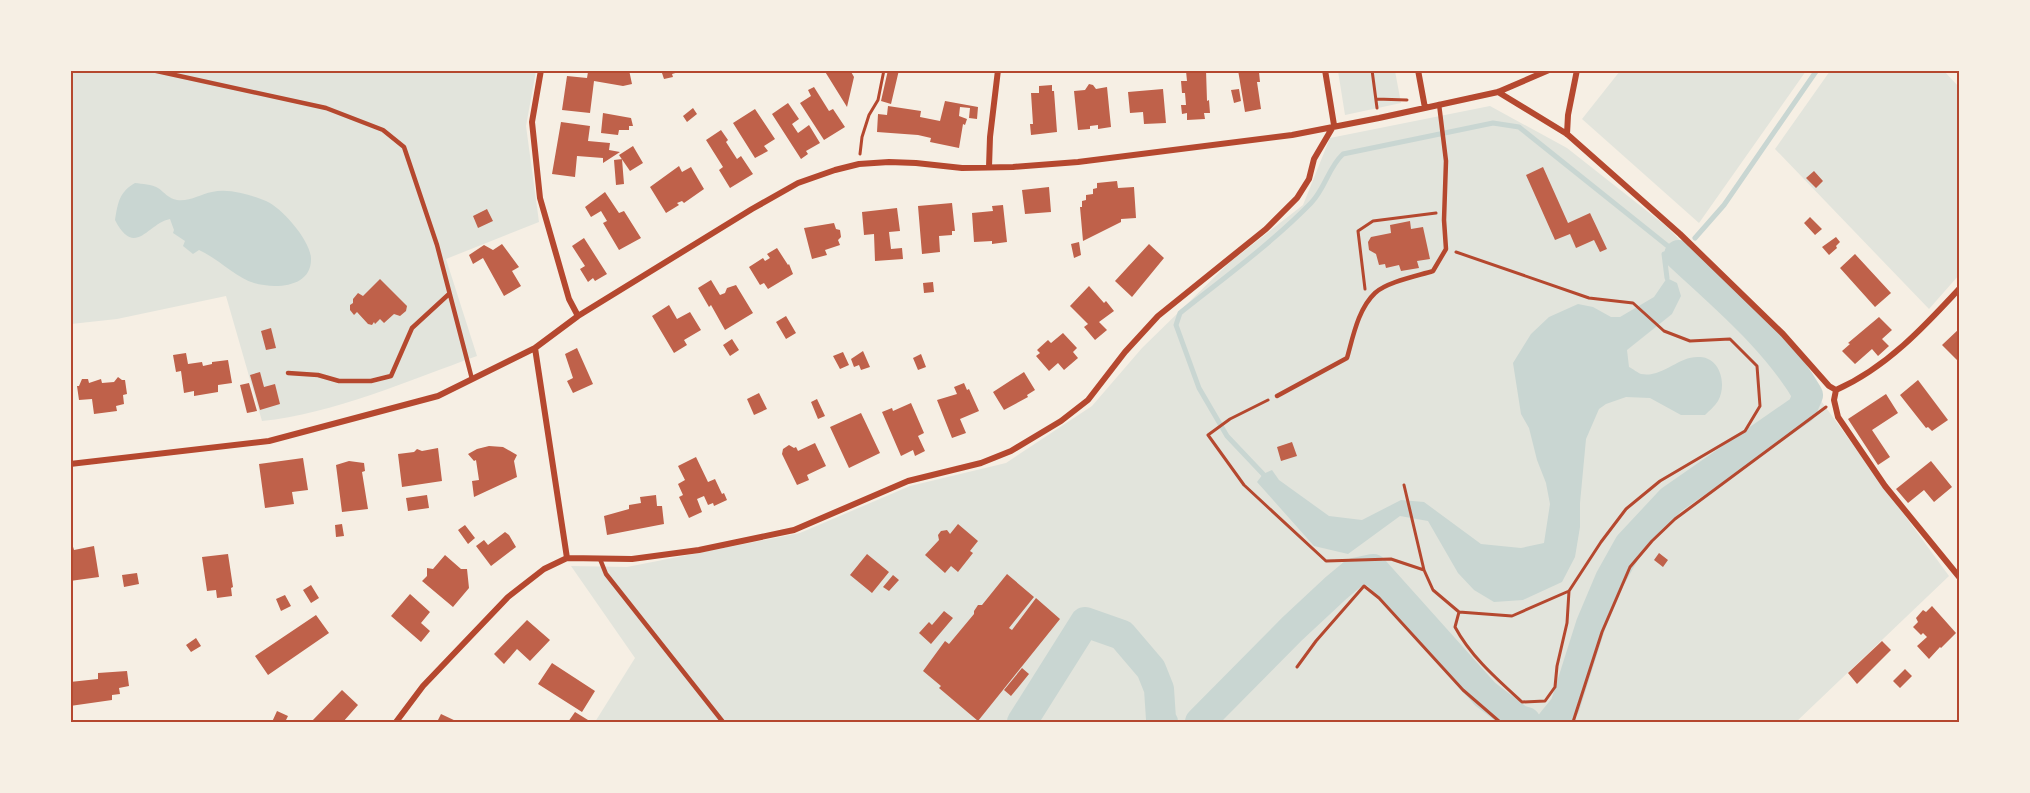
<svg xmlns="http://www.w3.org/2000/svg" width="2030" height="793" viewBox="0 0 2030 793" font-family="'Fira Sans Condensed',sans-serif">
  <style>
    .green { fill: #e2e4dc }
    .water { fill: #c9d6d2 }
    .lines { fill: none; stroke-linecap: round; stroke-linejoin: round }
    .stream { stroke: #c9d6d2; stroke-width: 5 }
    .river { stroke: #c9d6d2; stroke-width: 30 }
    .building { fill: #bf614a }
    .path { stroke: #b5482f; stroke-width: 3 }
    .service { stroke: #b5482f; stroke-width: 4.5 }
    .minor { stroke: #b5482f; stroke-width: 6 }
    .neatline { fill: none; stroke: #b5482f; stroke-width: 2 }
  </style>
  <rect width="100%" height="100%" fill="#f6efe4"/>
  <path class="green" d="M70 71H536L526 126 539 222 446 259 477 356C410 380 332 414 262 421L226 296 117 319 71 324Z
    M1338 71H1395L1401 103 1345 115Z
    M1620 71V70L1806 71 1699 223 1582 119Z
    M1830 71H1944L1959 87V275L1929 309 1775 149Z
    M1490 106 1567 148 1666 226 1770 331 1949 576 1796 722H595L635 658 571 566 627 567 800 533 910 486 1006 463 1092 406 1142 348 1230 262 1303 205 1330 138Z"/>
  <path class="water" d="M135 183C142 184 152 184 158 188 164 192 169 199 177 200 189 202 201 194 212 192 229 188 251 195 266 201 282 208 310 240 311 258 312 288 275 289 254 283 237 278 217 258 199 250L193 254 183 246 185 241 173 233 174 230 170 219C148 223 135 259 115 220 118 203 119 192 135 183Z
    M1667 278 1677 283 1681 296 1672 314 1627 350 1629 367C1633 369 1638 373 1641 374 1663 378 1679 355 1700 357 1721 358 1727 385 1718 401 1715 406 1709 411 1705 415H1681L1650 398 1626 397 1606 404 1599 409 1586 439 1580 503V527L1575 557 1562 582 1523 600 1494 602 1474 590 1458 573 1428 521 1400 516 1348 554 1314 546 1257 482 1263 474 1272 470 1279 480 1329 516 1362 520 1401 500 1424 502 1481 544 1521 548 1544 543 1550 504 1546 483 1537 460 1529 428 1521 414 1513 363 1531 334 1549 317 1578 304 1593 307 1611 317H1620L1654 297Z"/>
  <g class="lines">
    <path class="stream" d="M1695 238 1724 205 1817 70
      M1667 278 1664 254 1677 255
      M1263 474 1227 436 1199 388 1176 325 1180 313C1224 278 1272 243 1311 203 1326 187 1328 168 1343 154L1493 123 1519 127 1679 255"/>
    <path class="river" d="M1022 722 1085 622 1122 635 1151 669 1159 689 1161 719 1163 722
      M1200 722 1292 629 1336 588 1354 573 1373 569 1485 694 1519 720 1526 722
      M1552 722 1565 706 1591 624 1610 579 1629 545 1671 500 1802 409 1808 395C1776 340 1725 298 1679 255"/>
  </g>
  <path class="building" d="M591 70H629L632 84 623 86 594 81 590 113 562 110 567 76 587 78 588 72H591Z
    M661 70H682V71L672 74 673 77 664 79Z
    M824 70H850L854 77 847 107Z
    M888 70H899L891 104 881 101Z
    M1206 70 1207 101 1209 100 1210 113H1204L1205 119 1187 120V113L1182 114 1181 105H1186L1185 93H1182L1181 81H1187L1186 71Z
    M1238 70 1259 72 1260 82H1257L1261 109 1245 112Z
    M1089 84 1093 85 1096 89 1107 87 1111 127 1098 129V125L1090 126V129L1078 130 1074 91 1085 90Z
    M1052 85V91H1054L1057 132 1031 135 1030 124H1033L1031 93H1039V86Z
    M814 87 829 111 833 109 845 127 824 140 800 103 811 96 808 90Z
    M1163 89 1166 123 1144 124 1143 112 1130 113 1128 92Z
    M1239 89 1241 101 1234 103 1231 90Z
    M945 101 978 107 977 119 969 118 970 108 960 107 959 116 967 119 965 125 963 124 959 148 930 142 931 138 918 135 877 132 878 114 887 115 888 106 921 111 920 117 940 121Z
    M788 103 799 119 792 124 798 133 809 125 820 143 806 151 808 154 801 159 772 114Z
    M693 108 697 114 687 122 683 116Z
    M755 109 775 139 764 146 768 151 755 158 733 123Z
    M603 113 631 118 633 126H629V130H619L618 135 601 133Z
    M561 122 590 126 588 141 610 143 609 150 620 152 603 163V158L577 156 575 177 552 174Z
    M721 130 728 140 726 142 737 159 741 156 753 174 730 188 719 170 723 167 706 140Z
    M633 146 643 163 630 171 619 155Z
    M622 159 624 184 616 185 614 160Z
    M679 166 682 172 691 167 704 189 684 203 682 201 677 203 679 205 666 213 650 187Z
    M1543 167 1568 223 1590 213 1607 249 1600 252 1594 240 1576 248 1570 234 1555 240 1526 175Z
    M1814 171 1823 181 1816 188 1806 178Z
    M1117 181 1118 188 1134 187 1136 218 1121 219V222L1083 241 1080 207H1082V201L1086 200V195L1093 194V189L1097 188V183Z
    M1049 187 1051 212 1025 214 1022 190Z
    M605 192 619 213 624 211 641 238 619 250 603 223 607 221 601 211 591 217 585 207Z
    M952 203 955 231H952V235L939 236 940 252 922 254 918 206Z
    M1003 205 1007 242 992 244V241L974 242 972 213 993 211 992 206Z
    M897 208 900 231 889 232 891 249 902 248 903 259 875 261 874 234 864 235 862 212Z
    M487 209 493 221 478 228 473 216Z
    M1810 217 1822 229 1815 235 1804 223Z
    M1410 221 1411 229 1423 227 1430 259 1417 261 1419 268 1401 271 1399 265 1386 268 1385 264 1379 265 1376 254 1369 250 1368 242 1371 237 1391 233 1390 225Z
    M834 223 836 229 840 230 841 237 838 240 840 245 825 250 827 255 812 259 804 228Z
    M1836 237 1840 242 1836 246 1837 248 1829 255 1822 247Z
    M584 238 607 274 595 281 593 278 588 282 580 269 585 266 572 246Z
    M1079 242 1081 255 1074 258 1071 244Z
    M502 244 519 267 512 271 521 286 504 296 483 258 473 264 469 255 484 245 493 250Z
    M1149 244 1164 258 1132 297 1115 281Z
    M777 248 788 265 789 264 793 274 768 289 764 283 760 285 749 267 763 258 765 261 770 258 767 254Z
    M1855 254 1891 293 1875 307 1840 268Z
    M380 279 407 306 406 311 400 316 394 314 384 323 380 319 375 324 374 322 372 325 368 324 357 312 354 315 350 310V305L353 303V299L358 293 363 296Z
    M711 280 720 295 725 293 727 288 736 285 753 313 725 330 711 305 709 307 698 288Z
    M933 282 934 292 924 293 923 283Z
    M1089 286 1104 303 1106 301 1114 311 1099 322 1107 330 1095 340 1084 327 1088 324 1070 306Z
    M669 305 677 319 690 312 701 330 684 340 687 345 674 353 652 316Z
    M786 316 796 333 786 339 776 322Z
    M1879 317 1892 330 1882 339 1889 346 1878 356 1872 349 1855 364 1842 351 1850 344 1848 343Z
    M271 328 276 348 266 350 261 331Z
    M1960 328V357L1957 360 1942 345Z
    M1063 333 1077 348 1073 352 1078 358 1064 370 1058 363 1049 371 1036 356 1040 353 1037 350 1048 340 1051 343Z
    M732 339 739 350 730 356 723 345Z
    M577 348 593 384 573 393 567 381 573 378 565 354Z
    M863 351 870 367 861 370 859 365 854 367 851 359Z
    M843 352 849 365 840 369 833 356Z
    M186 353 188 364 202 362 203 366 212 364V362L228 360 232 383 218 385V392L194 396V391L184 393 181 371 176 372 173 355Z
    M921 354 926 367 918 370 913 358Z
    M260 372 264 387 275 384 280 404 260 410 250 375Z
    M1024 372 1035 390 1027 395 1028 397 1004 410 993 392Z
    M118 377 122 380H125L127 394 123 395 124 404 116 406 117 411 94 414 92 399 79 400 77 386H79L82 379H88L89 383 101 379 102 383 114 382Z
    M1918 380 1948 420 1932 431 1928 427 1926 428 1900 395Z
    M249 383 257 411 247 413 240 385Z
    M964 383 967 390 969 389 979 411 960 419 966 433 952 438 937 400 957 394 954 387Z
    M759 393 767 409 754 415 747 399Z
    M1886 394 1898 413 1872 430 1890 457 1878 465 1848 419Z
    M817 399 825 416 818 419 811 402Z
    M911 403 924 433 918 436 925 451 915 456 913 450 901 456 882 412 892 408 893 411Z
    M861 413 880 453 849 468 830 427Z
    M1292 442 1297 456 1281 461 1277 447Z
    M815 443 826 466 807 475 809 480 797 485 782 454 783 449 789 445 794 448 796 447 798 451Z
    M489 446 503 447 517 455 514 461 517 477 474 497 472 481 479 480 476 460 474 461 468 454 477 449Z
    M438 448 442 481 402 487 398 454 414 452 417 449 422 451Z
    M696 457 708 482 715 479 722 494 724 493 727 500 714 506 713 503 708 505 704 496 697 499 702 512 689 518 679 497 683 495 678 484 685 480 678 466Z
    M303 458 308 490 292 492 294 504 265 508 259 464Z
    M349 461 364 463 365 471 362 472 368 509 342 512 336 465Z
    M1931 461 1952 487 1934 502 1924 490 1908 503 1896 489Z
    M427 495 429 508 408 511 406 498Z
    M656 495 657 506H662L664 524 607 535 604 516 629 509V505L641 503 640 497Z
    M342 524 344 536 336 537 335 525Z
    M958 524 978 541 970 551 973 553 958 572 951 566 945 573 925 555 939 540 938 535 941 531 947 530 950 534Z
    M465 525 475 538 468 544 458 530Z
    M505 532 509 535 516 547 491 566 476 546 484 540 488 545Z
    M70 537 74 550 94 546 99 577 70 581Z
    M1659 553 1668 560 1663 567 1654 560Z
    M228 554 233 587 231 588 232 596 217 598 216 590 207 591 202 557Z
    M867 554 889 572 872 593 850 575Z
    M445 555 461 569H467L469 588 453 607 422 581 427 576V568L433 569Z
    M137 573 139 584 124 587 122 575Z
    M1007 574 1034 597 1009 628 1012 630 1036 598 1060 619 978 721 939 688 941 686 923 671 945 641 949 644 974 614V611L978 605H982Z
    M893 575 899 580 889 591 883 587Z
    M311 585 319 598 311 603 303 590Z
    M410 594 430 612 421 623 430 631 421 642 391 616Z
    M285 595 291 606 281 611 276 599Z
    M1932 606 1956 633 1941 648 1940 647 1929 659 1917 646 1927 637 1923 633 1921 635 1913 627 1918 622 1916 618 1923 610 1926 612Z
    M944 611 953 618 931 644 919 633 929 622 932 625Z
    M316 615 329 633 268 675 255 656Z
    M527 620 550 640 530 661 517 649 504 664 494 654Z
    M196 638 201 646 191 652 186 645Z
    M1882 641 1891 650 1857 684 1848 673Z
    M552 663 595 691 582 712 538 684Z
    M1022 668 1029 674 1011 696 1004 690Z
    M1905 669 1912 676 1900 688 1893 681Z
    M127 671 129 686 119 688 120 694 112 695V700L70 706V682L98 679V673Z
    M342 690 358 705 343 722H311Z
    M277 711 288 716 285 722H272Z
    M575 712 588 720 587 722H568Z
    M441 714 458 722H437Z"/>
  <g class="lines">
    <path class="path" d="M1372 70 1377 108
      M1376 99 1407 100
      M860 154 862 137 869 115 878 100 884 70
      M1365 289 1358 231 1373 221 1436 213
      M1268 400 1230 419 1208 435 1244 485 1326 561 1391 559 1424 570 1433 590 1459 612 1512 616 1569 591 1601 542 1626 509 1660 481 1745 431 1760 406 1757 366 1730 339 1690 341 1664 331 1633 303 1589 298 1456 252
      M1404 485 1424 570
      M1459 612 1455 627C1471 657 1498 680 1522 702L1545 701 1555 687 1557 666 1567 623 1569 591
      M1297 667 1316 641 1364 586 1379 598 1463 690 1500 722
      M1573 722 1602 632 1630 567 1652 541 1675 519 1826 407"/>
    <path class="service" d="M152 70 326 108 383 130 404 147 437 245 472 379
      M288 373 318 375 339 381H371L391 376 412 328 449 294
      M1277 396 1347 358C1353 337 1358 309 1375 293 1387 282 1417 276 1433 271L1446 249 1444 220 1446 161 1439 104
      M600 559 606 574 723 722"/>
    <path class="minor" d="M541 70 532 122 540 198 569 299 578 316
      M1325 70 1334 125
      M1418 70 1425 108
      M1498 92 1567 134 1680 234 1783 334 1829 386 1836 390
      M1567 134 1568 115 1577 70
      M989 167 990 137 998 70
      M535 348 567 558
      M1836 390 1834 400 1838 417 1885 486 1960 578
      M1836 390C1886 368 1924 327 1960 288
      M70 464 269 441 438 396 535 348 578 316 752 209 798 183 835 170 859 164 889 162 916 163 962 168 1013 167 1078 162 1292 135 1379 118 1498 92 1549 70
      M396 722 423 686 508 597 544 569 567 558 632 559 699 550 794 530 908 481 981 463 1011 451 1061 421 1088 400 1125 352 1158 316 1266 229 1297 198 1309 179 1314 159 1334 125"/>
  </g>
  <rect width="2030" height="793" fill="none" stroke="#f6efe4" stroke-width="144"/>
  <rect x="72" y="72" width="1886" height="649" class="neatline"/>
</svg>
